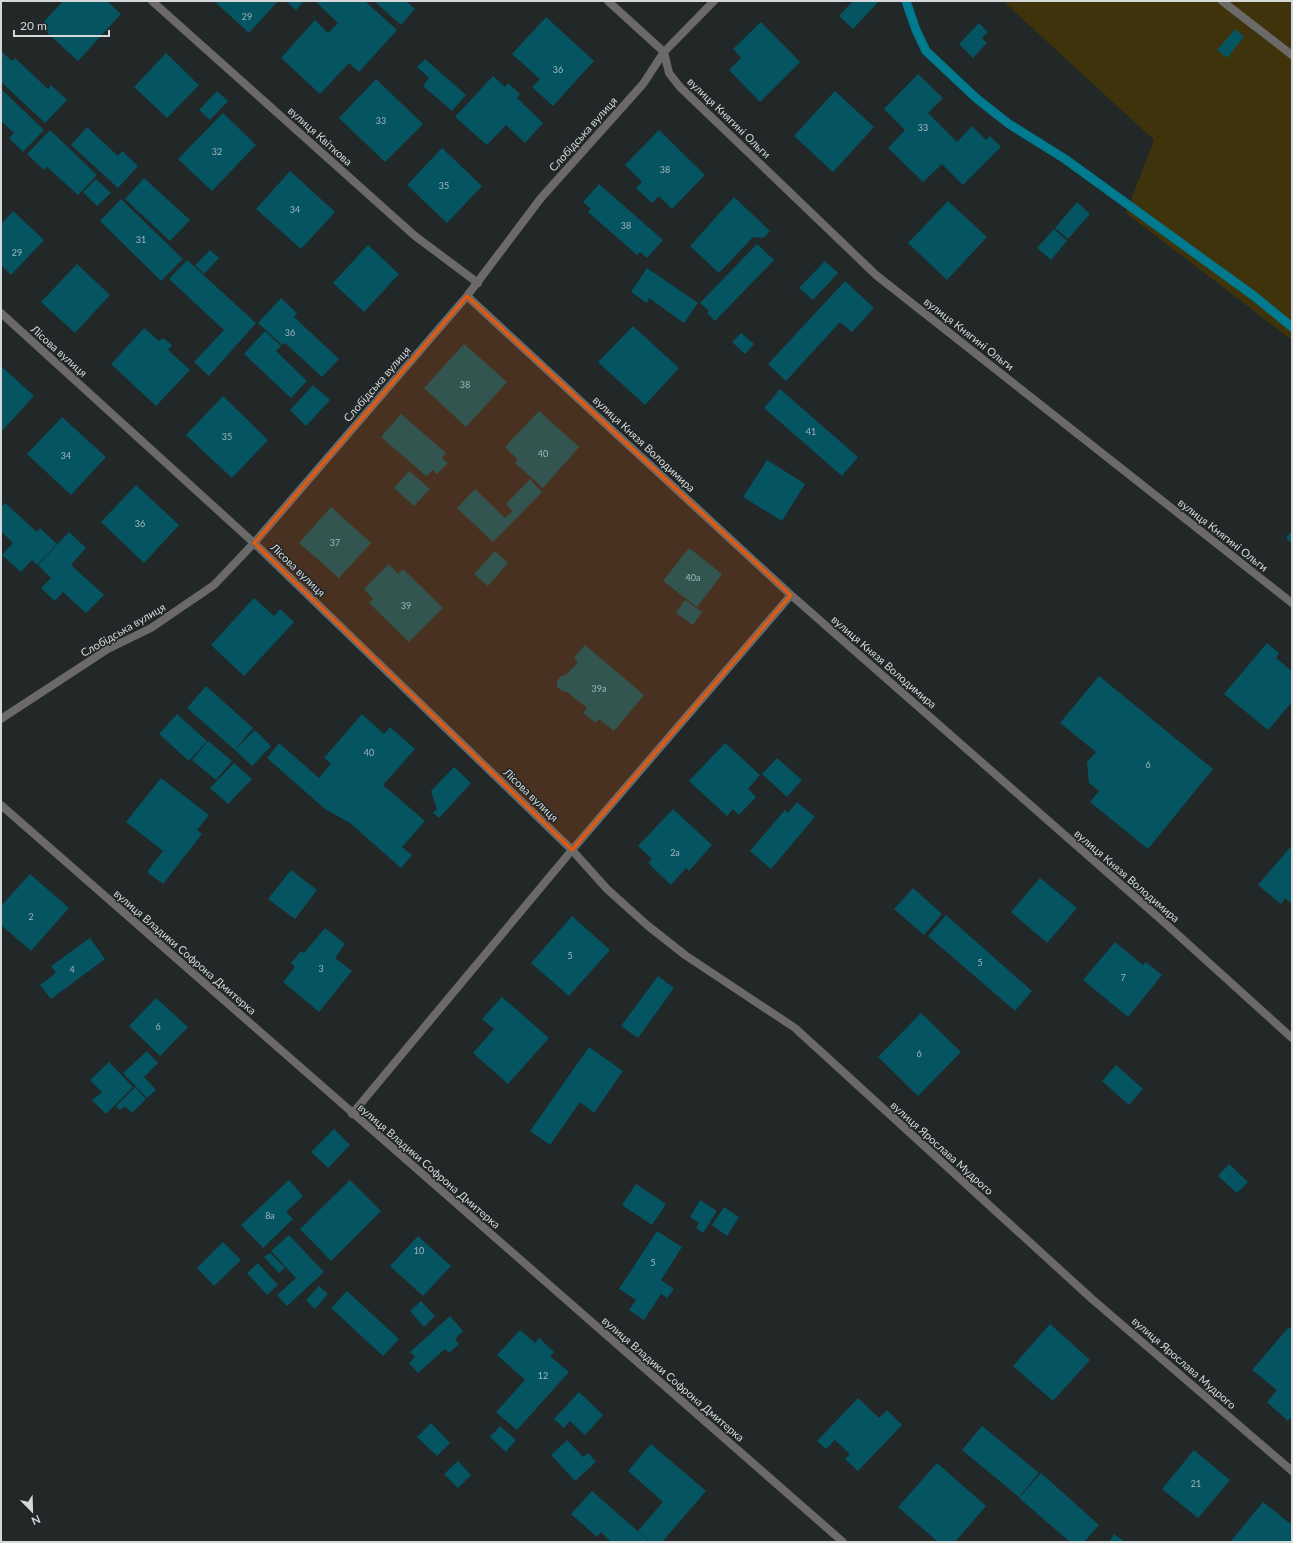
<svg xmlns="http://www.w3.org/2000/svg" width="1293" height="1543" viewBox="0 0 1293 1543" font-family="Lato,sans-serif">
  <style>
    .green { fill: #3f330b }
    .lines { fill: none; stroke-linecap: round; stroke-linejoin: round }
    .stream { stroke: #007a8e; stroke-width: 9 }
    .building { fill: #055462 }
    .minor { stroke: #6b6a68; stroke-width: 8 }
    .marked { fill: #e8590c; fill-opacity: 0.2; stroke: #e8590c; stroke-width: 3; stroke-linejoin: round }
    .labels { text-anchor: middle; stroke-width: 3; stroke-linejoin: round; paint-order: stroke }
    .number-label { font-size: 9px; fill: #a1b7bb }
    .street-label { font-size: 11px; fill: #d5d8d9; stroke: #222728 }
  </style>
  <rect width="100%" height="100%" fill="#222728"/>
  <path class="green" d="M1003 1H1292V340L1126 213 1154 140Z"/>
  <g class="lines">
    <path class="stream" d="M906 1 916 30 926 51 976 98 1009 124 1065 159 1254 296 1292 327"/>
  </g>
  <path class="building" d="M63 1H107L121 14 78 61 40 26Z
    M214 1H278L249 33Z
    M289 1H304L296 10 288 3Z
    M315 1H365L397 30 359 72 349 63 320 94 281 58 315 20 328 33 338 23Z
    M374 1H406L415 9 401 25Z
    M853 1H879L853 29 839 16Z
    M546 17 594 61 553 106 532 87 540 79 512 54Z
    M761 22 800 62 760 102 729 70 741 58 733 49Z
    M979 23 988 32 982 38 987 43 973 58 959 44Z
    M1235 29 1244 37 1227 58 1217 50Z
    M1 51 12 61 15 58 48 89 51 85 67 100 45 123 1 82Z
    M166 53 199 85 167 118 134 87Z
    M425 59 466 95 452 111 423 86 429 78 417 67Z
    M918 74 943 98 928 113 957 142 972 126 986 140 990 136 1001 147 963 185 942 164 923 182 888 148 905 130 884 109Z
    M493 76 505 87 508 83 520 94 517 98 543 123 525 143 506 125 487 145 455 117Z
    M376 79 423 124 385 162 339 118Z
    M1 89 44 130 23 152 9 138 14 133 1 121Z
    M217 91 228 101 210 120 199 110Z
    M835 91 874 127 833 172 794 136Z
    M223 113 256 145 212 191 178 159Z
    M87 127 118 156 122 151 138 166 118 188 71 145Z
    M50 130 97 175 78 195 47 167 44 170 27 154Z
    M659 130 705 175 672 209 659 196 652 203 636 188 642 182 625 165Z
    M442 148 482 186 447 223 407 185Z
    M290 171 335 212 301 249 256 209Z
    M144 178 190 220 170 241 125 199Z
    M96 179 111 193 97 206 83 192Z
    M599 184 663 240 647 258 640 252 637 255 588 212 591 209 583 202Z
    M734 197 770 231 763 238 753 237 719 273 690 246Z
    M121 199 183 259 161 281 100 221Z
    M948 201 987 237 947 280 908 243Z
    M1077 202 1090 214 1068 239 1055 228Z
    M13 211 44 240 11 275 1 265V224Z
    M1054 229 1067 241 1051 260 1037 248Z
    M757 244 774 260 715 321 707 313 709 311 700 303Z
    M368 245 399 274 364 312 333 283Z
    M210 250 219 258 204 274 195 265Z
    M187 260 256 323 209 376 194 362 224 330 169 279Z
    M825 261 838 273 813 300 799 288Z
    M77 264 110 295 75 333 41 302Z
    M647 268 698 303 684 323 649 298 647 303 631 292Z
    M845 281 874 308 852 332 840 322 786 381 768 364Z
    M281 298 297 313 294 317 339 359 322 377 285 343 282 345 258 323Z
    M633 326 679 368 645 405 598 362Z
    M144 328 159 341 163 338 172 345 168 350 190 370 156 406 111 364Z
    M265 331 281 346 276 351 307 381 291 398 244 354Z
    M741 333 754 344 745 354 732 342Z
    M464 344 507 382 466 427 424 388Z
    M1 366 34 396 1 432Z
    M313 385 330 400 306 426 290 410Z
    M780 389 858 457 842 476 764 408Z
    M223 396 268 440 232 478 186 435Z
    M539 411 579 447 543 488 515 463 518 460 505 447Z
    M401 414 446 453 442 458 448 463 437 474 433 470 426 476 381 437Z
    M62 417 106 457 71 495 27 454Z
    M767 460 805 484 782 521 743 497Z
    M409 471 430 489 414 506 394 488Z
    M530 479 542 492 493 542 457 508 475 489 505 518 513 511 506 504Z
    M136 485 179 525 144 563 101 522Z
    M5 503 37 532 40 528 57 544 37 565 32 560 21 572 2 555 13 543 1 531V507Z
    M331 507 371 543 339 578 299 543Z
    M1292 530V543L1286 538Z
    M69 532 86 548 71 565 104 595 86 613 63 592 55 601 41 588 51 578 38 565Z
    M689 548 722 574 697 607 663 581Z
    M495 551 508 563 488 586 474 574Z
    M389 564 398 574 403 569 443 608 409 642 369 603 373 599 364 589Z
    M254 598 274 616 280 609 294 622 244 676 211 645Z
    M685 600 702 612 693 625 676 613Z
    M1267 643 1279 653 1276 658 1292 671V702L1268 730 1224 694Z
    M585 645 644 695 614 731 599 719 596 723 583 713 587 708 567 692 562 691 557 687V681L561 676 566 675 578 662 574 658Z
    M1099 676 1213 769 1148 849 1090 802 1099 791 1089 783 1087 762 1096 752 1060 723Z
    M206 686 253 728 235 750 187 708Z
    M177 714 207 741 189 761 159 734Z
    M362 714 384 734 390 727 415 749 383 785 425 821 402 847 412 855 401 868 350 823 325 809 267 758 279 743 319 778 331 764 324 758Z
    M255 730 271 746 252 766 235 750Z
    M208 741 232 761 216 780 192 760Z
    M725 743 760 775 748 789 756 797 739 815 733 809 727 816 689 781Z
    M777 758 802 780 787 797 762 774Z
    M234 763 252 779 228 804 210 788Z
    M454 767 471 783 439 818 433 813 437 809 431 791Z
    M161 778 209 815 197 830 202 834 163 884 147 872 163 851 126 822Z
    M797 802 815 817 771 869 750 851 785 810 788 813Z
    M673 809 712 845 689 871 686 868 671 885 648 863 652 859 638 846Z
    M1292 845V904L1285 898 1281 904 1258 885Z
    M291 870 317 890 295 919 268 899Z
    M30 874 69 908 31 951 1 925V906Z
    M1040 878 1077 908 1047 943 1011 912Z
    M913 888 942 914 924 935 894 909Z
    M946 915 1032 991 1015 1011 928 936Z
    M572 916 610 950 569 996 531 963Z
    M325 928 345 944 335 958 352 971 319 1012 283 982 295 967 291 963 301 951 304 953Z
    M90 938 105 959 51 999 40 985 56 973 51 966Z
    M1115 942 1143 965 1146 962 1162 975 1128 1017 1083 980Z
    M658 976 674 988 638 1038 621 1026Z
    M502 997 549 1038 508 1084 473 1053 494 1029 482 1019Z
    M156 998 188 1027 160 1056 129 1026Z
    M921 1013 961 1052 918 1096 878 1057Z
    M589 1047 623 1071 594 1113 580 1102 550 1145 530 1131Z
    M147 1051 158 1063 144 1077 156 1090 147 1098 123 1073Z
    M109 1062 133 1087 106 1114 92 1100 102 1092 90 1080Z
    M1116 1065 1143 1089 1129 1105 1102 1081Z
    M135 1087 146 1099 132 1113 125 1106 120 1110 116 1106Z
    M334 1129 350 1145 328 1168 311 1152Z
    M1229 1164 1248 1182 1237 1193 1218 1176Z
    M289 1180 303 1196 286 1212 293 1219 263 1248 241 1225Z
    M350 1180 381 1211 331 1261 300 1229Z
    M636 1184 666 1204 652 1225 622 1205Z
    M700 1200 717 1211 703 1233 696 1228 699 1223 690 1217Z
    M724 1207 739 1217 727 1236 712 1225Z
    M657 1231 682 1247 661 1280 674 1289 667 1298 661 1294 644 1320 629 1310 636 1300 619 1289Z
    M289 1235 324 1272 287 1306 277 1295 296 1278 271 1251Z
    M418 1236 451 1266 423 1296 390 1266Z
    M223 1242 241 1260 214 1286 197 1268Z
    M270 1253 285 1268 279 1273 264 1257Z
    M258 1263 278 1285 267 1295 247 1273Z
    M319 1286 328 1294 315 1309 306 1300Z
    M347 1291 399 1339 383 1356 331 1308Z
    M421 1301 435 1316 424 1327 410 1311Z
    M450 1316 463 1331 455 1339 459 1344 449 1353 445 1349 418 1373 409 1363 415 1357 410 1352Z
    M1050 1324 1090 1360 1053 1401 1013 1366Z
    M1289 1327 1292 1329V1416L1288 1421 1267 1402 1277 1390 1252 1370Z
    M520 1330 535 1343 539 1338 554 1352 550 1356 569 1372 517 1430 496 1412 525 1380 497 1355Z
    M579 1392 603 1415 585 1435 570 1421 564 1428 554 1419Z
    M858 1398 879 1418 887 1410 902 1425 858 1471 845 1459 850 1454 835 1440 826 1449 817 1441Z
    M431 1423 450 1443 437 1456 417 1437Z
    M500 1426 516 1440 506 1452 490 1437Z
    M982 1426 1039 1473 1019 1497 962 1450Z
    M567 1440 583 1457 588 1453 596 1462 575 1481 551 1455Z
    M651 1444 706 1491 662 1542H651L638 1531 663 1502 628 1471Z
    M1194 1450 1230 1480 1198 1518 1162 1489Z
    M458 1461 471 1475 458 1488 444 1474Z
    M937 1463 986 1506 955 1542H938L898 1507Z
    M1041 1473 1099 1525 1084 1542H1070L1019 1498Z
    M592 1491 650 1542H611L601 1532 597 1537 571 1514Z
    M1263 1502 1292 1525V1542H1230Z
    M1114 1534 1125 1542H1109Z"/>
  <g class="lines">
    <path class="minor" d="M152 1 415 236 478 283
      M608 1 664 52 669 73 680 87 876 275 1292 603
      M1222 1 1292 55
      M467 296 791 595 1166 924 1292 1038
      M1 313 254 543 572 850 607 889 647 925 685 955 795 1028 1092 1299 1292 1471
      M1 719 108 649 151 628 214 585 254 543 467 296 541 198 643 84 664 52 714 1
      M1 805 843 1542
      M352 1114 572 850 791 595"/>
  </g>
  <path class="marked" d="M467 296 791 595 572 850 254 543Z"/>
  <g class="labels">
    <g class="number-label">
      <text x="247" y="20">29</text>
      <text x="558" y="73">36</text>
      <text x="381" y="124">33</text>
      <text x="923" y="131">33</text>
      <text x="217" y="155">32</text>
      <text x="665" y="173">38</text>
      <text x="444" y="189">35</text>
      <text x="295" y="213">34</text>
      <text x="626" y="229">38</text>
      <text x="141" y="243">31</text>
      <text x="17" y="256">29</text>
      <text x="290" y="336">36</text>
      <text x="465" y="388">38</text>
      <text x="811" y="435">41</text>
      <text x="227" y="440">35</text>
      <text x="543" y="457">40</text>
      <text x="66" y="459">34</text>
      <text x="140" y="527">36</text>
      <text x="335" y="546">37</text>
      <text x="693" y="581">40а</text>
      <text x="406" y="609">39</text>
      <text x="599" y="692">39а</text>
      <text x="369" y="756">40</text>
      <text x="1148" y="768">6</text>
      <text x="675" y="856">2а</text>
      <text x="31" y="920">2</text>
      <text x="570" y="959">5</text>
      <text x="980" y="966">5</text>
      <text x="321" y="972">3</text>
      <text x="72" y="973">4</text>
      <text x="1123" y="981">7</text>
      <text x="158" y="1030">6</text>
      <text x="919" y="1057">6</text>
      <text x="270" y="1219">8а</text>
      <text x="419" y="1254">10</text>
      <text x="653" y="1266">5</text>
      <text x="543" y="1379">12</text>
      <text x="1196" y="1487">21</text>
    </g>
    <g class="street-label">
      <text transform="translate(729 118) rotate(44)" y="4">вулиця Княгині Ольги</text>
      <text transform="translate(583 134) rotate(-48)" y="4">Слобідська вулиця</text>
      <text transform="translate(320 136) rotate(42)" y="4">вулиця Квіткова</text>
      <text transform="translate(969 334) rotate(38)" y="4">вулиця Княгині Ольги</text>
      <text transform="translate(59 351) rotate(42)" y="4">Лісова вулиця</text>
      <text transform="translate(377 384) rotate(-49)" y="4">Слобідська вулиця</text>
      <text transform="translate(644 444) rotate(43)" y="4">вулиця Князя Володимира</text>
      <text transform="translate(1223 535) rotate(38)" y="4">вулиця Княгині Ольги</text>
      <text transform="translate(298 570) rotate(44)" y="4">Лісова вулиця</text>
      <text transform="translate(123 630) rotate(-30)" y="4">Слобідська вулиця</text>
      <text transform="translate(884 662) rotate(41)" y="4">вулиця Князя Володимира</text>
      <text transform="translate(531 795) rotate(44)" y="4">Лісова вулиця</text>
      <text transform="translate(1127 876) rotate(41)" y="4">вулиця Князя Володимира</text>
      <text transform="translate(185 952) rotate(41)" y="4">вулиця Владики Софрона Дмитерка</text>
      <text transform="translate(942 1148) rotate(42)" y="4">вулиця Ярослава Мудрого</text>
      <text transform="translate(429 1166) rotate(41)" y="4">вулиця Владики Софрона Дмитерка</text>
      <text transform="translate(1184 1363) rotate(41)" y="4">вулиця Ярослава Мудрого</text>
      <text transform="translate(673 1379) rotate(41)" y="4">вулиця Владики Софрона Дмитерка</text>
    </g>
  </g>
  <rect width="1293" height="1543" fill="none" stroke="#d5d8d9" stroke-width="4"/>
  <g transform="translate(32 1511) rotate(157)" stroke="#222728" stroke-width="3" paint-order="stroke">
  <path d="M0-3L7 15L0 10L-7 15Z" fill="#d5d8d9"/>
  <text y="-6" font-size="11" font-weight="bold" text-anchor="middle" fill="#d5d8d9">N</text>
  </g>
  <path d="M14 30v6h95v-6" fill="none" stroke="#d5d8d9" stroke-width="2"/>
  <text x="20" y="30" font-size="12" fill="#d5d8d9" stroke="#222728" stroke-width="3" paint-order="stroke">20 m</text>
</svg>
